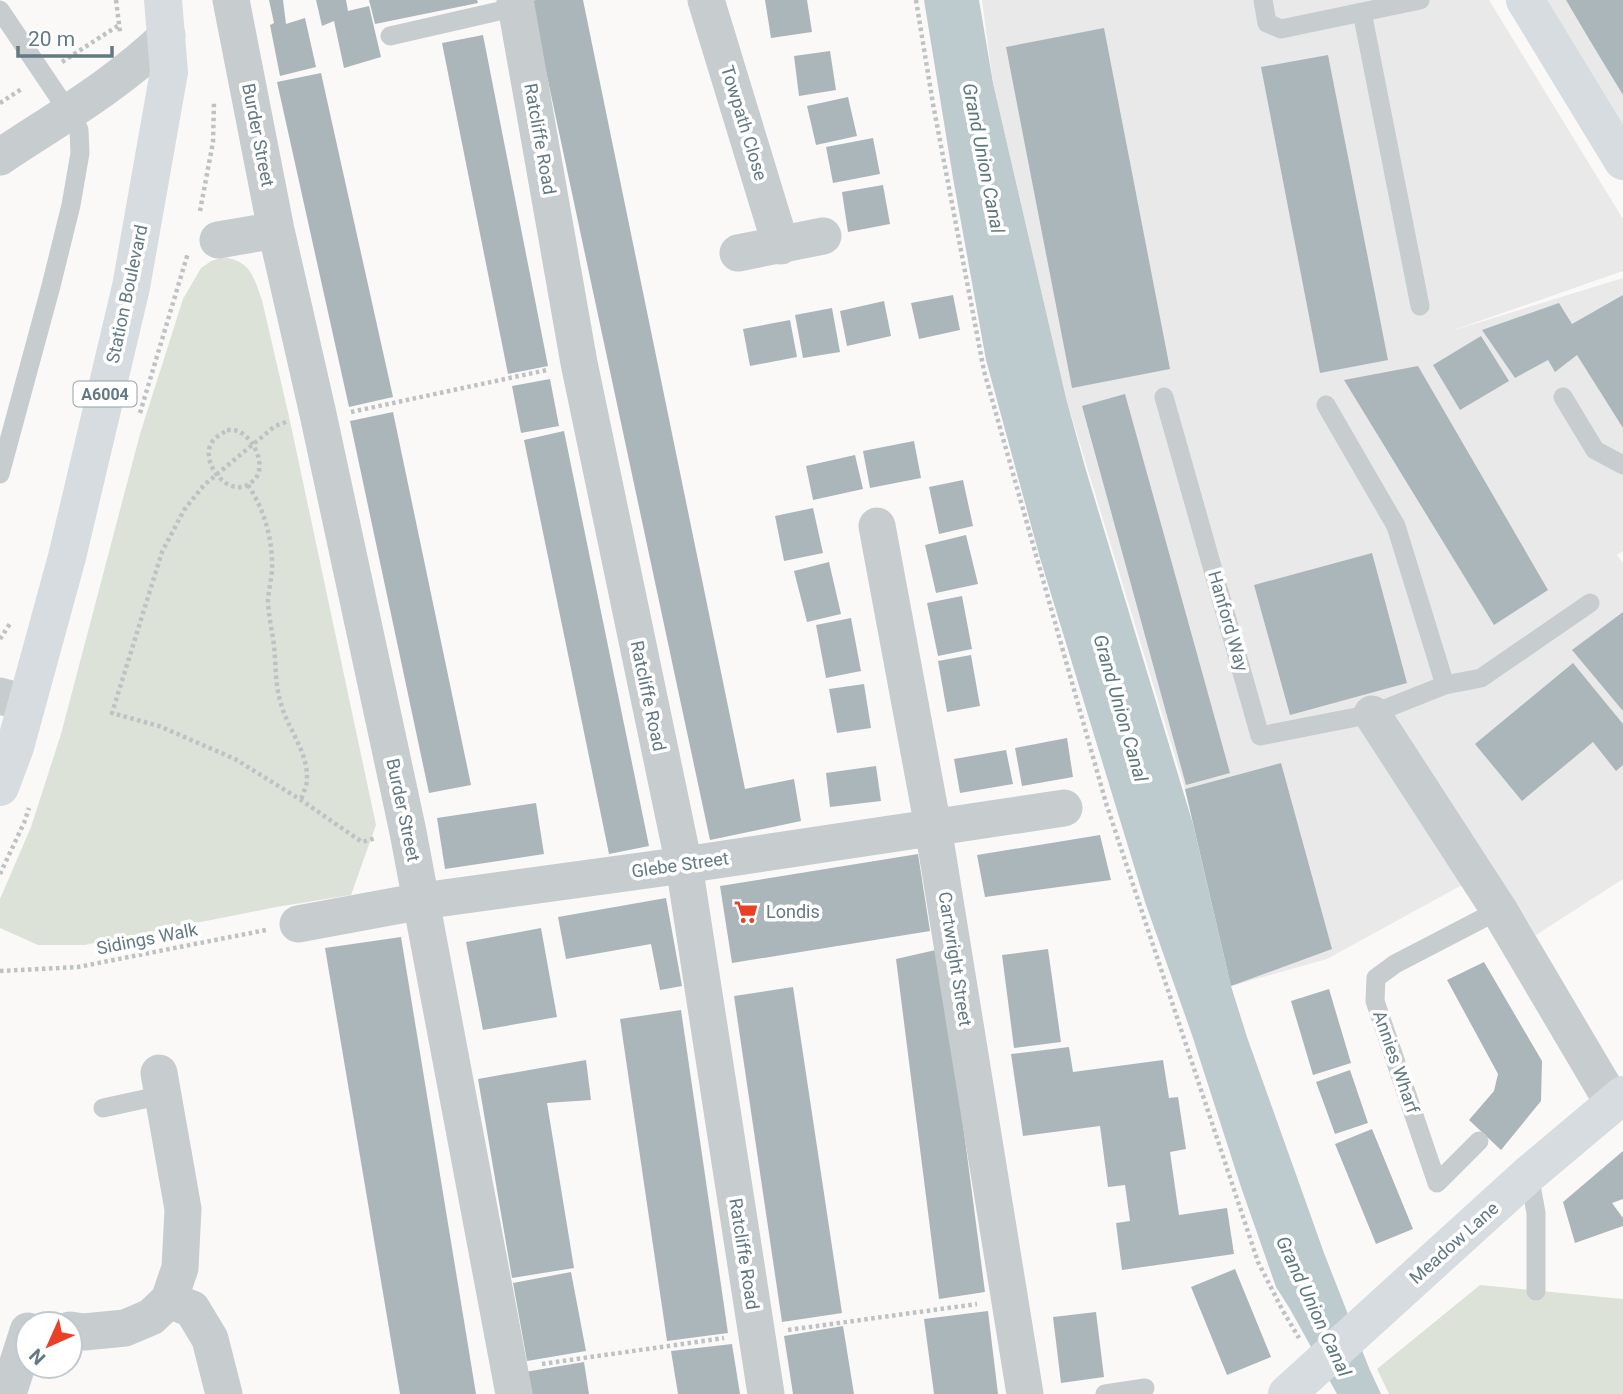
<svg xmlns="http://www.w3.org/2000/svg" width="1623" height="1394" viewBox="0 0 1623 1394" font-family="Roboto,sans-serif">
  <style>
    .built { fill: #e8e9e8 }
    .green { fill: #dce2d8 }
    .water { fill: #bdcbce }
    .building { fill: #abb6bb }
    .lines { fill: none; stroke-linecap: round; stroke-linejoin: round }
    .path { stroke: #bec2c4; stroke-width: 4.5; stroke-dasharray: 3.5 3.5; stroke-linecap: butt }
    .lane { stroke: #c7cccf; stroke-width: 19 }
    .street { stroke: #c7cccf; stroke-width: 37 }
    .secondary { stroke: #d6dcdf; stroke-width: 38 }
    .primary { stroke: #d6dcdf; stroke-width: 38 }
    .labels { text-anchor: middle; stroke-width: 7; stroke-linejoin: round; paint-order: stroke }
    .shield { fill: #fff; stroke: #92a1a9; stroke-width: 2 }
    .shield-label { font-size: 16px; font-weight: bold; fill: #637984 }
    .street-label { font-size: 18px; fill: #637984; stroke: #fff }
    .poi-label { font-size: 18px; fill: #637984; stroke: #fff; text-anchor: start }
    .water-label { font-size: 19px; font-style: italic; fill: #5e787d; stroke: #fff }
  </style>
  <rect width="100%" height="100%" fill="#faf9f7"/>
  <path class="built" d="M982 0H1489L1623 219V271L1448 332 1623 278V551L1617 555 1623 563V879L1536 935 1493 868 1327 959 1231 986 1185 789 1066 398 993 83Z
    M1525 0H1623V169Z"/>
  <path class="green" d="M223 257C251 261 253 276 262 300L290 421 376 825 351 895 276 907 85 945H38L0 928V899L31 827 61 734 140 434 183 299 201 268 211 261Z
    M1480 1285 1623 1299V1394H1389L1377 1369Z"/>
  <path class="water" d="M924 0H979L993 83 1066 398 1085 467 1193 824 1231 986 1247 1037 1324 1253 1369 1368 1381 1394H1337L1290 1309 1276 1287 1241 1187 1192 1035 1145 902 1040 558 986 360 953 178Z"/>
  <path class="building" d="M269 0H283L286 24 305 18 316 67 280 76 270 25 274 23Z
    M316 0H346L348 11 369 6 381 57 344 68 334 21 322 26Z
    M369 0H477L478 3 375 24Z
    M536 0H583L745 789 794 779 801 821 710 840 531 1Z
    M765 0H807L812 32 771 38Z
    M1566 0H1623V95L1589 39Z
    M1104 28 1170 369 1072 388 1006 47Z
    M483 35 548 366 508 374 442 43Z
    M830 51 836 90 799 96 794 56Z
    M1328 55 1388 360 1320 373 1261 67Z
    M321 73 393 397 349 407 277 82Z
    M848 97 857 136 816 145 807 106Z
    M873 138 880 174 833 183 826 147Z
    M883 185 890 224 848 232 842 192Z
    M953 295 960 330 919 339 911 303Z
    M1623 295V428L1577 355 1555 372 1548 360 1515 378 1482 330 1559 303 1572 324Z
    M884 301 891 336 847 346 840 311Z
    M832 308 840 352 803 358 795 315Z
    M790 320 797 357 750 366 743 329Z
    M1481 336 1509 381 1460 410 1433 365Z
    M1418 366 1548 590 1494 625 1344 380Z
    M550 379 559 426 521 433 512 386Z
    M1125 394 1230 773 1186 785 1082 406Z
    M393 412 471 785 429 793 350 421Z
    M564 431 649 846 609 854 524 440Z
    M914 441 921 478 870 488 863 451Z
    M855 455 863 489 813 500 806 466Z
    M963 480 973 526 939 534 929 487Z
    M813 508 823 553 784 561 775 516Z
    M966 535 978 584 936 593 925 545Z
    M1372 553 1407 683 1290 715 1254 585Z
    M829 562 841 614 807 622 794 571Z
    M962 596 972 649 938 656 927 603Z
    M1623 612V711L1572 650Z
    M851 618 861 671 826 678 816 625Z
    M971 655 980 706 947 712 938 661Z
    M1573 663 1623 724V765L1616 771 1593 742 1522 801 1475 744Z
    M864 684 871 728 837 733 829 689Z
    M1067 738 1073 777 1022 786 1015 748Z
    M1006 750 1013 784 960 793 954 759Z
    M1281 763 1332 949 1231 986 1185 789Z
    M876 766 881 801 830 807 826 773Z
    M536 803 544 854 445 869 437 818Z
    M1100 835 1111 880 985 897 977 855Z
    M918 854 930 931 732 963 720 886Z
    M666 898 682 986 660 990 651 944 566 959 558 917Z
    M541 928 557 1017 483 1030 466 942Z
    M401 937 476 1394H400L325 948Z
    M940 949 985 1292 939 1299 896 959Z
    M1048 949 1061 1042 1014 1048 1002 955Z
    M1484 962 1542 1061 1541 1101 1501 1150 1469 1120 1494 1091 1498 1074 1447 980Z
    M793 987 842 1313 782 1322 734 996Z
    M1329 989 1351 1063 1313 1075 1291 1001Z
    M681 1010 728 1333 667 1341 620 1019Z
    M1069 1047 1073 1072 1163 1060 1169 1098 1178 1097 1186 1149 1170 1152 1179 1215 1227 1208 1234 1254 1122 1270 1116 1223 1130 1221 1125 1185 1108 1187 1100 1126 1023 1136 1011 1054Z
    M586 1060 591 1100 547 1103 574 1268 512 1278 478 1079Z
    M1350 1070 1368 1123 1335 1134 1316 1082Z
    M1372 1129 1413 1229 1376 1244 1335 1144Z
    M1623 1151V1199L1612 1203 1623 1218V1226L1575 1243 1563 1202Z
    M1235 1269 1271 1357 1227 1375 1191 1287Z
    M571 1272 586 1351 527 1361 513 1283Z
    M988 1311 998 1394H934L924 1319Z
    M1096 1312 1104 1377 1061 1383 1053 1317Z
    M843 1326 854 1394H793L784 1336Z
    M732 1344 740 1394H678L671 1351Z
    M584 1362 589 1394H528L525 1372Z"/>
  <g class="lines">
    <path class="path" d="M116 0 120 32
      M916 0 933 104 984 371 1106 803 1258 1262 1283 1311 1299 1338
      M62 62 119 25
      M0 103 23 88
      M200 211 213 142 214 102
      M351 412 547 370
      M140 413 188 253
      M286 422 275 426 204 485 184 510 162 552 112 713 159 726 235 759 301 800 362 842 376 838
      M227 430C233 430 238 430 243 434 256 443 267 469 253 481 232 502 200 465 211 444 214 437 222 434 227 430Z
      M248 485C265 511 273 540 272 571 271 582 268 592 268 603 269 617 272 631 274 645 276 665 275 685 281 704 288 729 308 752 307 779 307 786 303 793 301 800
      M0 639 11 622
      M0 874 24 823 29 808
      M0 971 78 967 266 930
      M788 1330 977 1304
      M542 1364 724 1338"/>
    <path class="lane" d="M1263 0 1267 23 1281 29 1420 0
      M0 10 74 120 79 130 80 153 71 205 51 286 0 474
      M1362 12 1420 306
      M390 36 517 7
      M1164 397 1260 736 1372 714 1445 685 1481 678 1590 603
      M1563 397 1595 450 1623 465
      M1326 405 1396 526 1445 685
      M103 1108 163 1095
      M1479 1141 1437 1183 1375 1001 1376 978 1395 964 1499 910
      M1529 1174 1536 1213V1291
      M1105 1394 1145 1388"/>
    <path class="street" d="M231 0 276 230 318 414 408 832 514 1394
      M515 0 579 363 684 865 766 1394
      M706 0 781 246
      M0 157C57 119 118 84 167 36
      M218 240 276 230
      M738 253 823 236
      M877 526 933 827 1025 1394
      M0 696 26 703
      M1372 714 1499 910 1613 1103
      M298 924 422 901 684 865 1064 808
      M169 1300 192 1309 210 1339 224 1394
      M70 1330 84 1332 125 1328 151 1317 169 1300 180 1268 183 1209 159 1073
      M8 1394 28 1331"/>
    <path class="secondary" d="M1525 0 1623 161
      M1287 1394 1529 1174 1623 1095"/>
    <path class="primary" d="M0 787 15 747 67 557 131 287 169 72 163 0"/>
  </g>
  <defs>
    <g id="supermarket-bare" transform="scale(1.89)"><path d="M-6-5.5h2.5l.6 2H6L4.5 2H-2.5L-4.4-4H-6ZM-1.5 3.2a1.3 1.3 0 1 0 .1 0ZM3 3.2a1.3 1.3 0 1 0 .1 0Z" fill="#eb3f26" stroke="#fff" stroke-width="2.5" paint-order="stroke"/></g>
  </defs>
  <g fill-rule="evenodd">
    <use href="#supermarket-bare" x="746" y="912"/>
  </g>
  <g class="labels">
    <rect class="shield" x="73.5" y="381.5" width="63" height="25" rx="5"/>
    <g class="shield-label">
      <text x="105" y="400">A6004</text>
    </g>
    <g class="street-label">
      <text transform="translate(744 123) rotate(73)" y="6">Towpath Close</text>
      <text transform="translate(258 135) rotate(79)" y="6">Burder Street</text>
      <text transform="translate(540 139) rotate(80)" y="6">Ratcliffe Road</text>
      <text transform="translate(127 294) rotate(-78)" y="6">Station Boulevard</text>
      <text transform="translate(1228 621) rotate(74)" y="6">Hanford Way</text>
      <text transform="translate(648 696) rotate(78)" y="6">Ratcliffe Road</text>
      <text transform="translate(403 810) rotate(78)" y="6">Burder Street</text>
      <text transform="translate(680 865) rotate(-8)" y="6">Glebe Street</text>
      <text transform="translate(147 939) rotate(-11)" y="6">Sidings Walk</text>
      <text transform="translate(955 959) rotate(81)" y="6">Cartwright Street</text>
      <text transform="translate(1396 1062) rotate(71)" y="6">Annies Wharf</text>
      <text transform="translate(1454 1243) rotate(-42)" y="6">Meadow Lane</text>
      <text transform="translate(744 1254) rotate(81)" y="6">Ratcliffe Road</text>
    </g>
    <g class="poi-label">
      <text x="766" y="918">Londis</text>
    </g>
    <g class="water-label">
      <text transform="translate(984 158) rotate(79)" y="7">Grand Union Canal</text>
      <text transform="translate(1121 708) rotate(74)" y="7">Grand Union Canal</text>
      <text transform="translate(1314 1306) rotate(65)" y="7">Grand Union Canal</text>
    </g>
  </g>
  <g transform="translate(49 1345) rotate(225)"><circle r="33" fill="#ffffff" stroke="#c1c9ce" stroke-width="2"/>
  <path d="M0-5L12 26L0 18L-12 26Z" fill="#eb3f26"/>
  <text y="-10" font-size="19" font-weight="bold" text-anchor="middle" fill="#637984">N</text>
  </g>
  <path d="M18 46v10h94v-10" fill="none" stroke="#637984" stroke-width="3.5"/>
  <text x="28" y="46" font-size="21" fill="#637984" stroke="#ffffff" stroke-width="5" paint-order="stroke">20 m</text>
</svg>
